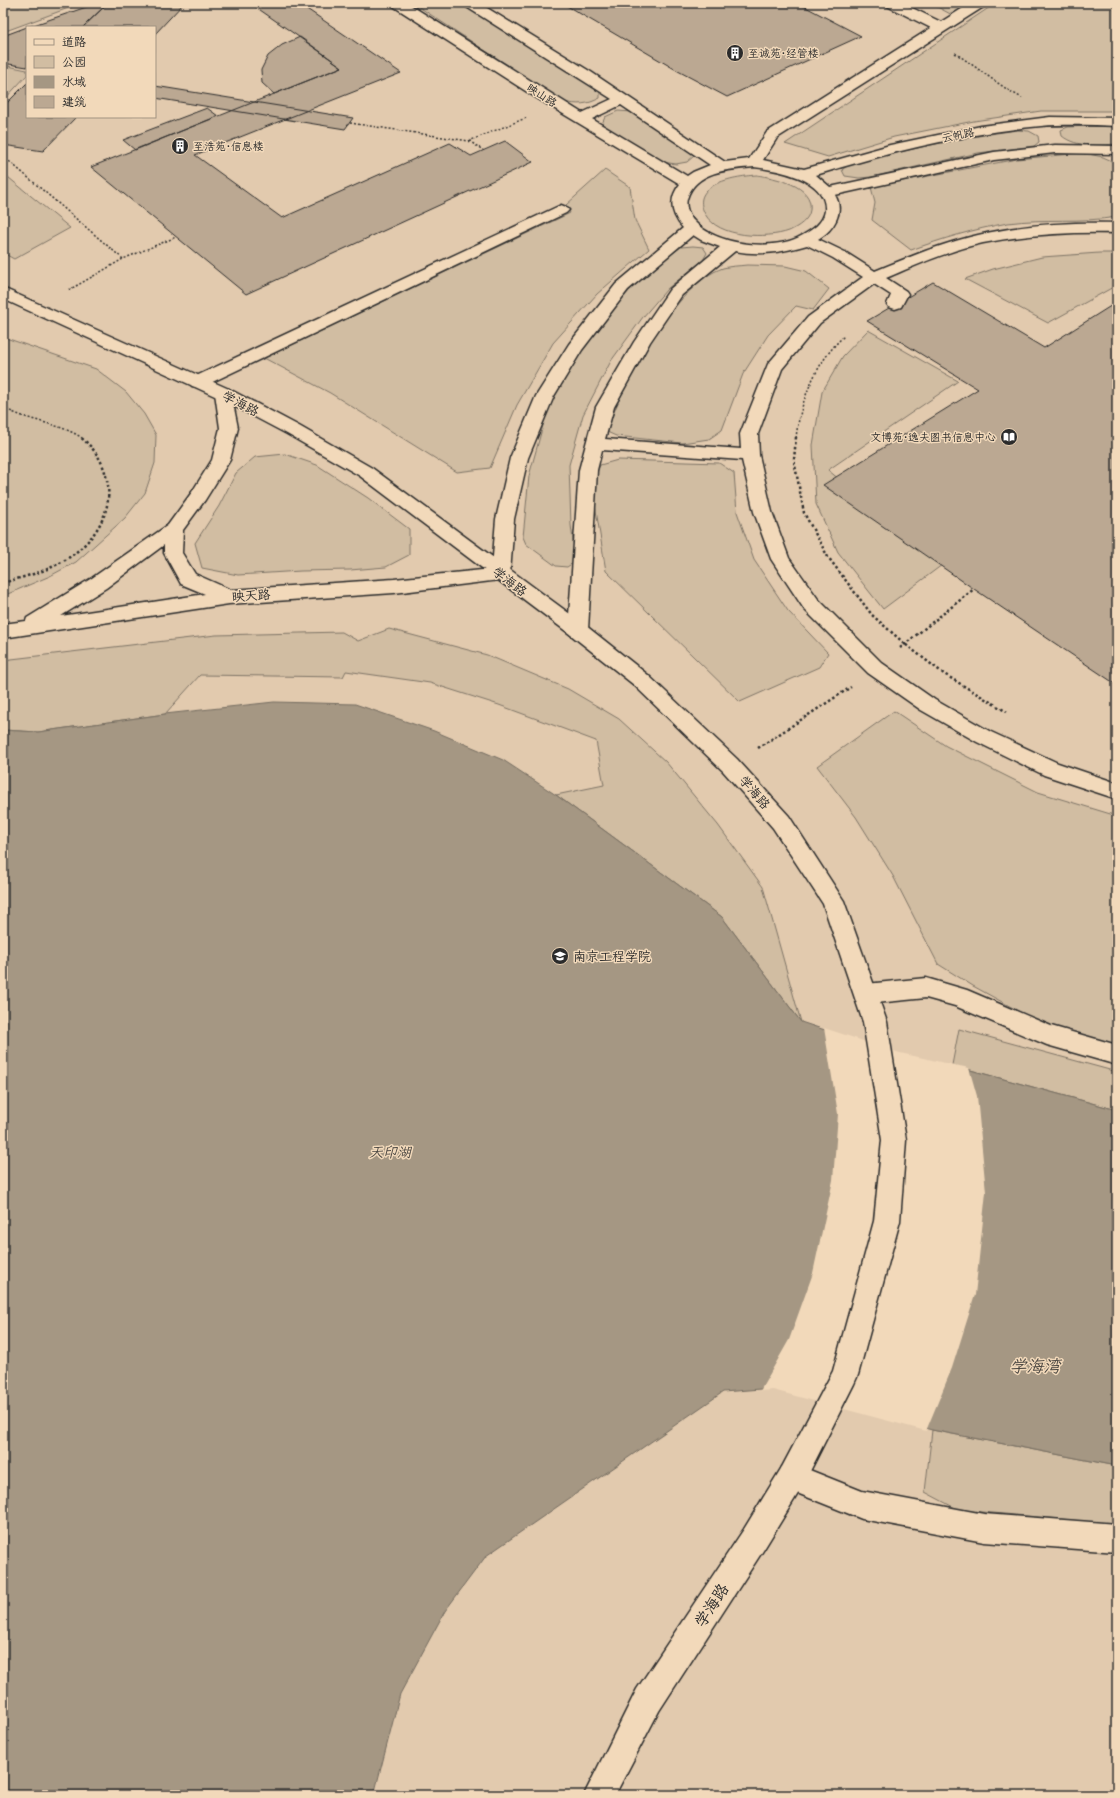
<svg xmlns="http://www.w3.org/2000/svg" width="1120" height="1798" viewBox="0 0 1120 1798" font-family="Mali,'LXGW WenKai TC',sans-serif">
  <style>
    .built { fill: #e2caae; fill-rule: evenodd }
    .green { fill: #d1bda2; stroke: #7e7466 }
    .water { fill: #a59783; stroke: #746c60 }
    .pier { fill: #f2d9ba }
    .building { fill: #bba892; stroke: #2b2b2b }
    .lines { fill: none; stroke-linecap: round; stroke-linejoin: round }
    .lane-casing { stroke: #2b2b2b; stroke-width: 3 }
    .street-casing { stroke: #2b2b2b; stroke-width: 3 }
    .path-far1 { stroke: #2b2b2b; stroke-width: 1.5; stroke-dasharray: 2 2; stroke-linecap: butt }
    .path { stroke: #2b2b2b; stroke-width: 2.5; stroke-dasharray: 2.5 2.5; stroke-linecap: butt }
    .lane { fill: #f2d9ba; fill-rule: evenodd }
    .street { fill: #f2d9ba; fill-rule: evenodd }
    .labels { text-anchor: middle; stroke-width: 3; stroke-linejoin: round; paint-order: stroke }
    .far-poi-label { font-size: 11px; fill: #2b2b2b; stroke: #f2d9ba; text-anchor: start }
    .far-street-label { font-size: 11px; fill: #2b2b2b; stroke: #f2d9ba }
    .street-label { font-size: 13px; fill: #2b2b2b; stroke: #f2d9ba }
    .poi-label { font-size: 13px; fill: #2b2b2b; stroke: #f2d9ba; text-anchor: start }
    .water-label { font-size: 14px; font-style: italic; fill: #4a4641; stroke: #f2d9ba }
    .near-street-label { font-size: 16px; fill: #2b2b2b; stroke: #f2d9ba }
    .near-water-label { font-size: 17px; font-style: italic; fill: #4a4641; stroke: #f2d9ba }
  </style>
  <rect width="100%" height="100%" fill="#f2d9ba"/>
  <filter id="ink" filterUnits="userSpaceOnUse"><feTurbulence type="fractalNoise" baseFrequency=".025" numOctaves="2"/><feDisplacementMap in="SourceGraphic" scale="8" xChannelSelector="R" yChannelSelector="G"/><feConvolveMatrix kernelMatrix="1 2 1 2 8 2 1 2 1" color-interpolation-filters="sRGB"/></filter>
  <g filter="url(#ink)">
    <path class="built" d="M3 3H1117V1795H3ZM27 27H155V117H27Z"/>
    <path class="green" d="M3 3H82L3 32Z
      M413 3H464L600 89V98C587 105 578 105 563 102Z
      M930 3H974L954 16Z
      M996 3H1117V111H1041L974 121 894 137 828 157 785 144Z
      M3 65 27 70V75L3 101Z
      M618 111 632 112 695 151 694 156 687 162 676 164 662 162 606 129 602 124 605 117Z
      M1088 126H1117V144C1099 145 1077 148 1062 136L1061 130 1068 127Z
      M1017 130 1029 131 1038 136 1039 142 1034 146 978 153 871 177 859 178 845 176 842 170 848 165C904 150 959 138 1017 130Z
      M1083 153 1103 157 1112 161 1117 175V217C1081 223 1044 218 1008 223 974 229 942 239 911 250L872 220 875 203 871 187 1017 159Z
      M605 170 630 187 635 220 649 249 597 294 553 343 517 405 490 468 457 472 330 393 264 358 570 213 566 205Z
      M3 173 70 228 14 259 3 253Z
      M757 175C775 178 814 185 810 210 809 220 798 227 789 231 767 239 718 238 705 214 688 183 738 176 757 175Z
      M693 246 703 247 707 253 703 260 667 289 643 317 611 361 583 415 569 465 571 525 574 549 573 563 567 567 556 566 526 544 523 537 529 476 547 411 581 349 617 304 645 274 681 247Z
      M1099 253H1117V285L1048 323 965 279 993 269 1042 257Z
      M747 265 785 266 806 271 829 289 813 310 796 306 768 335 743 374 722 430 709 439 682 443 616 436 607 432C620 387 676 283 723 268 730 266 739 266 747 265Z
      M868 330 958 381 828 470 942 565 883 609 838 552 816 504 813 445 822 392 843 356Z
      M3 337 96 369 126 392 144 414 156 435 155 463 145 493 125 518 76 562 50 576 3 596Z
      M285 454 317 465 368 498 409 529V555L386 567 350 570 301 571 238 575 202 568 195 543 219 506 236 473 255 457Z
      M618 460 719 463 734 473 737 512 754 560 788 611 828 653 819 667 740 702 606 571 592 486 600 465Z
      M389 629 487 655 568 689 619 719 666 762 718 825 763 887 801 1022 722 917 556 795 604 785 596 741 499 705 430 683 346 671 343 677 200 675 165 714 38 732 3 730V660L216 635 342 632 358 641Z
      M894 711 946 746 1038 792 1117 816V1047L1044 1025 973 986 938 964 893 876 856 817 817 766Z
      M959 1029 1117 1072V1110L952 1065Z
      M932 1430 1117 1466V1524L959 1510 925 1492Z"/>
    <path class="water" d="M274 702 355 704 434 731 503 760 556 795 722 917 801 1022 900 1055 952 1065 1117 1110V1466L932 1430 773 1388 723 1392 486 1556 445 1611 400 1694 374 1795H3V730L38 732 165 714Z"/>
    <path class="pier" d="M824 1028 900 1053 969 1068 977 1096 986 1192 975 1295 952 1368 926 1431 773 1390 760 1391 789 1340 813 1273 833 1180 838 1114Z"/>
    <path class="building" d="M98 3H108L83 27H28Z
      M108 3H184L155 34V27H83Z
      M250 3H298L401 73 195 155 282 218 450 143 471 156 505 141 533 162 246 294 91 167 342 67Z
      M562 3H798L861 36 727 97 678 71Z
      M27 27V67L3 63V36Z
      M300 37 342 67 274 94 262 83 261 70 268 56 282 45Z
      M27 83V117H76L43 151 3 145V107Z
      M155 86 353 118 345 129 155 98Z
      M207 108 218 116 135 150 123 140Z
      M933 282 1044 348 1117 302V685L974 589 823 485 978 389 867 321Z"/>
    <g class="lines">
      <g class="lane-casing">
        <path id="lane" d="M391 3H407L582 113 612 99 465 6 463 3H479L591 72 725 162 749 159 767 132 931 28 887 6 885 3H902L941 22 971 3H987L985 6 777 138 763 160 804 169 890 145 981 126 1050 117 1117 118V126C1092 125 1066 124 1041 126 965 133 889 152 816 175L830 187 994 152 1055 145 1117 146V154L1055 153 994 160 835 195C845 212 834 230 818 239L845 252 875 271C909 257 943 243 978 235 1024 224 1071 222 1117 223V233C1072 232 1028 234 983 243 950 250 917 265 886 278L906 291 908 294 901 307 895 309 889 307 887 304 891 295 874 284 820 323 782 369 758 434 759 455 772 512 789 558 818 599 882 663 935 700 991 732 1058 763 1117 783V799L1044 775 977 742 921 710 868 673 804 609 771 559 754 512 742 460 602 450 597 470 588 630 585 635 578 637 571 635 568 630 579 470 596 407 634 342 670 289 720 247 701 240 693 235 628 290 582 350 554 396 528 458 514 519 510 574 508 579 394 593 229 604 3 638V624L26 621 27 618 92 578 168 525 192 492 212 460 220 428 215 393 217 389 223 388 229 389 231 393 238 428 230 460 205 500 183 530 182 553 195 574 231 590 394 579 492 569 496 519 510 458 536 396 569 344 616 284 683 228C671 214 668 199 680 184L535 97 393 6ZM621 105 710 165 693 172 687 176 592 119ZM754 167C777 170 828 178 825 211 823 223 812 230 803 235 775 252 716 246 694 221 689 216 685 207 687 199 695 171 730 169 754 167ZM807 245 833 258 863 277 808 317 768 364 740 434 741 449 605 439 614 407 650 342 682 295 735 251C760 256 783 252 807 245ZM164 545V553L181 584 205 594 61 616 106 588Z
          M561 205 566 207 569 210 566 213 204 386 198 387 192 386 190 382 192 378Z
          M926 978 967 990 1051 1026 1117 1045V1065L1047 1045 955 1006 926 998 866 1004 858 1001 855 994 858 987 866 984Z
          M792 1463 862 1491 984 1514 1117 1524V1552L984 1542 862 1519 782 1487 778 1477 782 1467Z"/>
      </g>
      <g class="street-casing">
        <path id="street" d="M3 288 229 389 299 426 372 468 585 625 648 675 737 759 789 816 844 901 887 1022 906 1140 900 1221 858 1375 854 1384 802 1487 764 1549 659 1711 615 1795H584L637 1689 744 1529 782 1467 833 1371 874 1221 882 1140 863 1022 823 904 773 828 723 771 634 685 571 635 360 476 287 434 217 397 3 299Z"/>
      </g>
      <path class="path-far1" d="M305 7 316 3
        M955 53C978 68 998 85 1022 98
        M350 123 469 141 526 118
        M469 141 483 150
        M3 156 123 259
        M69 290 123 259 176 237
        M3 407C27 422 59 422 82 438
        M796 438C800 401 816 362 844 336"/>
      <path class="path" d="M796 437 794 460 804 513 828 557 872 615 905 644 944 674 1007 712
        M3 583C19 578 37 574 52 567 83 553 112 522 108 486 105 465 97 450 80 437
        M900 648 974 589
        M758 748 851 687"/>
      <use href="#lane" class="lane"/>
      <use href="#street" class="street"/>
    </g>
  </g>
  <defs>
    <g id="building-disc" transform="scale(0.9)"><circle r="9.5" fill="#2b2b2b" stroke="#f2d9ba"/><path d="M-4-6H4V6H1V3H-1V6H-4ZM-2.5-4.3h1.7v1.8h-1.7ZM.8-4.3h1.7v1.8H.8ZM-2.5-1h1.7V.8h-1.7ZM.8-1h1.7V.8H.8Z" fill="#fff"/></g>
    <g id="library-disc" transform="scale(0.9)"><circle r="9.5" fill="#2b2b2b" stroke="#f2d9ba"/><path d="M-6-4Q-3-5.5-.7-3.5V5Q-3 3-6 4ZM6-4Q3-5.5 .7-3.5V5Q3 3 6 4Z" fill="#fff"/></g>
    <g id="university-disc" transform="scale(0.9)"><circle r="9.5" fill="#2b2b2b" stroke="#f2d9ba"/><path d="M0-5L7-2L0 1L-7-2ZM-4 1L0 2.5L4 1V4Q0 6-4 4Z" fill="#fff"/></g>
  </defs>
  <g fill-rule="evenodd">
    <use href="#building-disc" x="735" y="53"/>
    <use href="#building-disc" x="180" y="146"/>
    <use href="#library-disc" x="1009" y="437"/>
    <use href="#university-disc" x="560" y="956"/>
  </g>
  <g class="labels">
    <g class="far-poi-label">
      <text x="748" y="57">至诚苑·经管楼</text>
      <text x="193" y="150">至浩苑·信息楼</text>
      <text x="996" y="441" text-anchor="end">文博苑·逸夫图书信息中心</text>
    </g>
    <g class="far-street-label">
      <text transform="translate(542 95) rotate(33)" y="4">映山路</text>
      <text transform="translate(958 135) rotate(-12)" y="4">云帆路</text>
    </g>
    <g class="street-label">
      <text transform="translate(241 403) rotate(27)" y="5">学海路</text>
      <text transform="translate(510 581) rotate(37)" y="5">学海路</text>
      <text transform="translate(251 595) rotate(-4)" y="5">映天路</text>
      <text transform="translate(755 792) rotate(49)" y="5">学海路</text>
    </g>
    <g class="poi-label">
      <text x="573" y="961">南京工程学院</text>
    </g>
    <g class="water-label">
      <text x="390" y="1157">天印湖</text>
    </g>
    <g class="near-street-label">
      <text transform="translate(711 1605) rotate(-57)" y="6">学海路</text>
    </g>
    <g class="near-water-label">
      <text x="1035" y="1372">学海湾</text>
    </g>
  </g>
  <rect width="1120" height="1798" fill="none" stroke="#f2d9ba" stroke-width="16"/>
  <rect x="8" y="8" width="1104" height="1782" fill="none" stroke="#2b2b2b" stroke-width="1.5" filter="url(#ink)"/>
  <rect x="26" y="26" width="130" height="92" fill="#f2d9ba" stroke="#a29381"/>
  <rect x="34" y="39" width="20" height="6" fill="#f2d9ba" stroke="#a29381"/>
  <text x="62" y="46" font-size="12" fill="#2b2b2b">道路</text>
  <rect x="34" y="56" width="20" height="12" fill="#d1bda2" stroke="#a29381"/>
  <text x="62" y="66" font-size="12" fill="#2b2b2b">公园</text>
  <rect x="34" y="76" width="20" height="12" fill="#a59783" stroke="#a29381"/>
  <text x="62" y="86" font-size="12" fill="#2b2b2b">水域</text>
  <rect x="34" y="96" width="20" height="12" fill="#bba892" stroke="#a29381"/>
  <text x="62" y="106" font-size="12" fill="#2b2b2b">建筑</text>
</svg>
